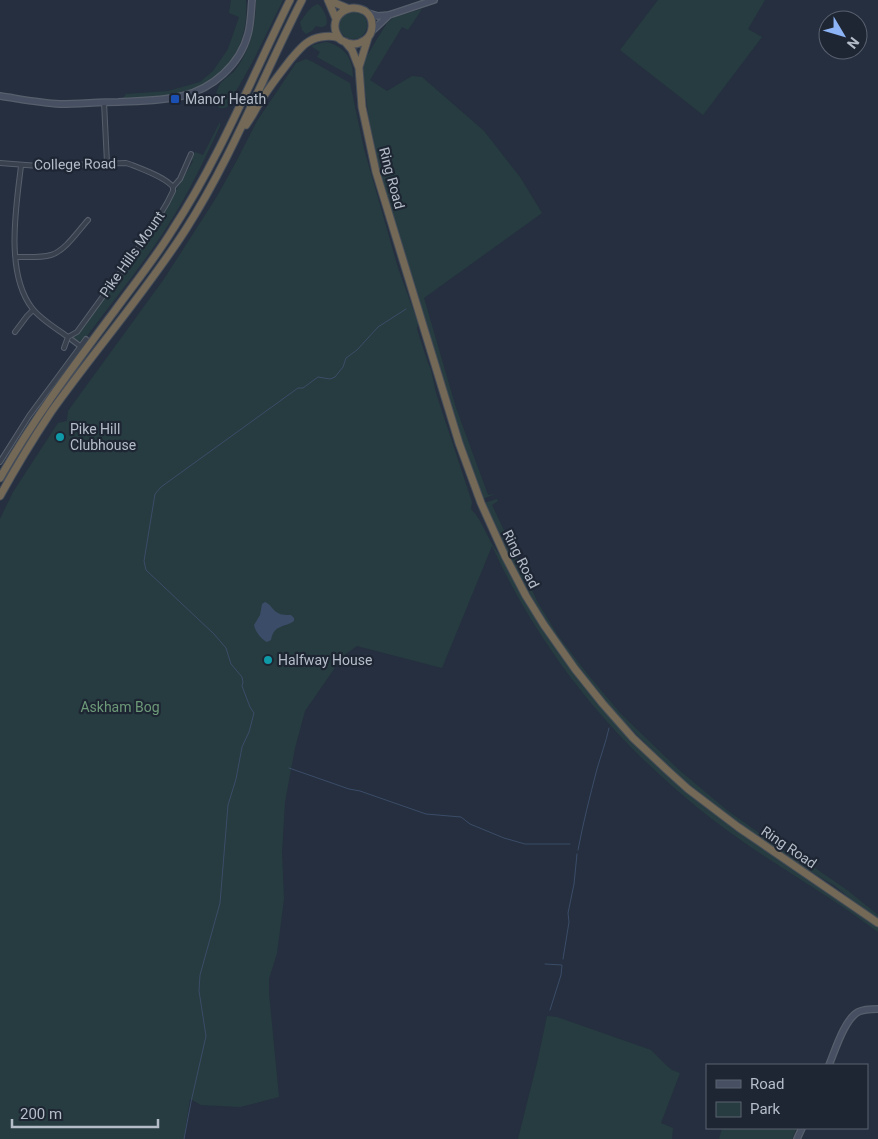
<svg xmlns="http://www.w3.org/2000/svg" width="878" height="1139" viewBox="0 0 878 1139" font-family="Roboto,sans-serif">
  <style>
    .green { fill: #273c40 }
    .water { fill: #3b4c68 }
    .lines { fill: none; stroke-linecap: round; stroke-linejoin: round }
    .stream { stroke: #3b4c68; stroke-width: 1 }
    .street-casing { stroke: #575f6c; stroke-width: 6 }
    .secondary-casing { stroke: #575f6c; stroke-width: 8 }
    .highway-casing { stroke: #444c59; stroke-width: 9 }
    .street { stroke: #39414f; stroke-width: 4 }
    .secondary { stroke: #475062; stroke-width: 5.5 }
    .highway { stroke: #746956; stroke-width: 7 }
    .transit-dot { fill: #1a4fb4; stroke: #1e2634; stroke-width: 2 }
    .culture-dot { fill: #0f9aa8; stroke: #1e2634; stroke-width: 2 }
    .labels { text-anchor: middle; stroke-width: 4.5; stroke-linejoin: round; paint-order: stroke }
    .poi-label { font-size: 14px; fill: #b5bdc9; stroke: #1e2634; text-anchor: start }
    .street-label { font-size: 14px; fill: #b5bdc9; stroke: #1e2634 }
    .park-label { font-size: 14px; fill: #6d9a78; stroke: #1e2634 }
  </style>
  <rect width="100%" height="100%" fill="#252f3f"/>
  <path class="green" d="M231 0H246C249 42 231 76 190 90 184 91 178 94 171 95 155 97 138 98 122 99L126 94 168 91 200 82 213 71 228 49 239 17 229 13Z
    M256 0H283L252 63 227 107 224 108H219C214 101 215 94 219 86 221 81 231 75 235 70 251 50 256 24 256 0Z
    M658 0H765L748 29 762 37 703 115 620 50Z
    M318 4C326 10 334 32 316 26L312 31 306 34 302 30 300 22C306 15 309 7 318 4Z
    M422 9 408 30 402 27 370 80 387 91 412 76 422 77 484 131 520 177 542 213 424 298 456 408 488 495 495 494 483 499 455 420 380 170 369 119 363 75 364 61 374 44 387 23 394 17Z
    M339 25a14 14 0 1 1 28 0a14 14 0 1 1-28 0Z
    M326 42C345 46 353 59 353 77L317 57 320 52 311 46 317 44Z
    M306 59 313 62 350 83 364 149 398 268 418 323 417 329 428 363 431 370 436 393 472 502 471 509C484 522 487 540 499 554L547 636 577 677 669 776 718 816 878 926V932C825 892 765 860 712 819 617 745 543 656 492 546L442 668 357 646 343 656 305 711 295 748 285 802 282 853 284 899 277 953 269 979V993L279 1097 240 1107 201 1105 190 1099 184 1139H0V519L13 492 58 423 67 421 68 411 164 279 216 198 236 162 257 121 296 63Z
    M220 122V126C207 154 194 182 178 209 151 255 116 297 84 340L78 341 72 337 151 233 193 161 191 160 195 152 203 155Z
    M497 499 498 501 492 505 538 603 559 637 589 676 620 713 679 770 728 811 780 848 815 868 847 890 878 915V918L859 906 835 886 799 865 726 814 676 774 617 715 586 678 557 638 532 598 504 547 484 503Z
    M547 1016 557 1017 651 1050 666 1065 672 1070 680 1073 661 1123 673 1128 672 1139H518L538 1059Z
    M722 1128H797L792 1139H719Z"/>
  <path class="water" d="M265 602C271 604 272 610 278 613 281 615 286 615 291 615L294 618V621C284 628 274 624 271 640L267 642C261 639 255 631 254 625L260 615 262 604Z"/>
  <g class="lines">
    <path class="stream" d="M289 768 349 789 360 791 426 814 461 817 470 824 504 838 525 844H570
      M578 850C583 823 590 796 597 769 601 755 606 742 609 728
      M563 959 569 922 568 913 574 884 577 854
      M545 964 562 965 561 975 550 1010
      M184 1139 191 1102 206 1036 199 991 200 975 220 903 228 805 236 779 242 747 249 732 254 713 250 707 242 686 243 682 242 677 231 664 226 648 214 634 146 570 144 561 155 494 161 487 298 388H303L318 377 330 379 335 377 343 367 346 358 357 350 378 327 406 309"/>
    <g class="street-casing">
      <path id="street" d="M104 102 107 163
        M0 163 39 166 126 163 132 165C144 170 165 177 173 187
        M21 166C16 207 5 273 32 308 40 319 57 329 68 337
        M16 257C27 257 40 258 51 255 65 251 78 231 88 220
        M15 332 27 316 33 310
        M72 340 80 346
        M64 348 68 337 77 332 149 233 167 203 173 191V187L180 179 191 154
        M0 462 29 416 86 339"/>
    </g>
    <g class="secondary-casing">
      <path id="secondary" d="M368 13 378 16 389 15 434 0
        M372 31 389 15
        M0 96C20 99 40 103 60 104 80 104 98 102 118 102 139 101 161 101 182 96 212 89 240 65 248 34 251 23 251 11 252 0
        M829 1065C835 1051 844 1020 858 1012 864 1009 871 1009 878 1009
        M797 1139 802 1128"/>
    </g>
    <g class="highway-casing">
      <path id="highway" d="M328 0 347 8
        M328 0 336 19
        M346 43 352 50 359 68 362 107 376 172 459 443 481 503 505 556 526 596 544 625 575 669 603 704 633 738 667 770 688 789 738 827 878 923
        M359 67 368 38
        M246 125C253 116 257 105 264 96 272 83 282 71 291 59 300 49 307 39 321 37 326 36 332 36 336 37 341 39 339 39 343 41 350 45 358 45 365 40 374 34 375 18 365 11 346 0 325 21 340 39
        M0 478C34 418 75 364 116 309 135 283 156 257 173 229 220 157 252 77 290 0
        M0 496C16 467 33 439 51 412 95 350 145 293 186 229 232 157 263 76 302 0"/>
    </g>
    <use href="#street" class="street"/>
    <use href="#secondary" class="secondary"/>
    <use href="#highway" class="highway"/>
  </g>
  <rect class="transit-dot" x="170" y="94" width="10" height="10" rx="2.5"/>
  <g class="culture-dot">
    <circle cx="60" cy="437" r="5"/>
    <circle cx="268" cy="660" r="5"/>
  </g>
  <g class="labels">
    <g class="poi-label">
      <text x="185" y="104">Manor Heath</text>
      <text x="70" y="434">Pike Hill<tspan x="70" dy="16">Clubhouse</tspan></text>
      <text x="278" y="665">Halfway House</text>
    </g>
    <g class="street-label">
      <text transform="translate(75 164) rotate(-1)" y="5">College Road</text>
      <text transform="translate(392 178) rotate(75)" y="5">Ring Road</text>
      <text transform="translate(132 254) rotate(-55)" y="5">Pike Hills Mount</text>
      <text transform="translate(521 559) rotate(63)" y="5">Ring Road</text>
      <text transform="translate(789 847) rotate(34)" y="5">Ring Road</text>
    </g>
    <g class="park-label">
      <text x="120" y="712">Askham Bog</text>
    </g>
  </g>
  <rect x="706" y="1064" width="162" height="65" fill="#1e2634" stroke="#5a6270"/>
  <rect x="716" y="1080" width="25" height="8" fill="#475062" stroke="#5a6270"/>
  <text x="750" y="1089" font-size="15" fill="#b5bdc9">Road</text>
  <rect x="716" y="1102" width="25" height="15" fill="#273c40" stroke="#5a6270"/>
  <text x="750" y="1114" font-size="15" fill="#b5bdc9">Park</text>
  <g transform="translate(843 35) rotate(128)"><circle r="24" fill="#1e2634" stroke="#5a6270"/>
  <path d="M0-4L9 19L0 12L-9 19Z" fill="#8db4f7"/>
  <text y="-8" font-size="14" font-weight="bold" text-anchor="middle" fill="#b5bdc9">N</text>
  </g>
  <path d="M12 1119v8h146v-8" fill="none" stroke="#b5bdc9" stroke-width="2.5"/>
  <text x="20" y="1119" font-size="15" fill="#b5bdc9" stroke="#1e2634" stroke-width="4" paint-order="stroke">200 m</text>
</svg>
